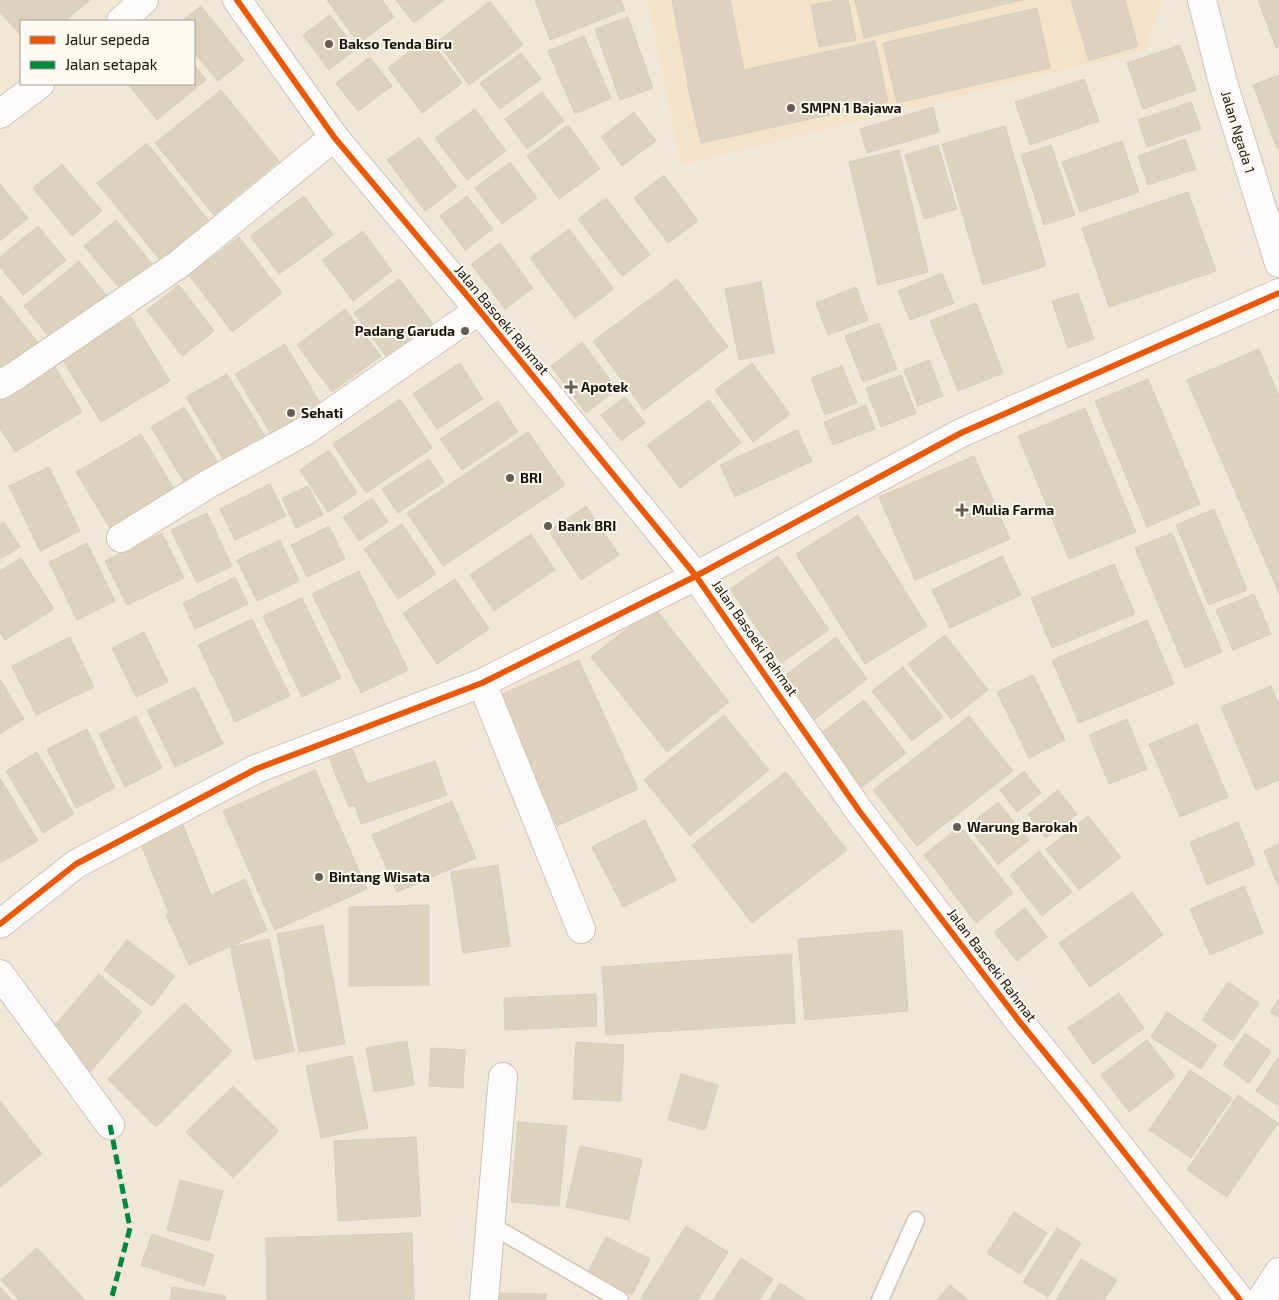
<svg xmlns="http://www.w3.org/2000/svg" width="1279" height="1300" viewBox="0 0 1279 1300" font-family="'Exo 2',sans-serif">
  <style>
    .built { fill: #f3e4c9 }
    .building { fill: #ddd2bd; stroke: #d4cec1 }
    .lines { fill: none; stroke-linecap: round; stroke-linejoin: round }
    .lane-casing { stroke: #ccc5b8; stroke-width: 19 }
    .street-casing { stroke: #ccc5b8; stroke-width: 30 }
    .secondary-casing { stroke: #ccc5b8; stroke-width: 30 }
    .lane { stroke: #fdfbf9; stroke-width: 16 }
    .street { stroke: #fdfbf9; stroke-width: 28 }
    .secondary { stroke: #fdfbf9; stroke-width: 28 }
    .quiet { stroke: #00873e; stroke-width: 5; stroke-dasharray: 10 5; stroke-linecap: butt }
    .cycleway-casing { stroke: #fdf9f3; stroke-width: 9 }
    .cycleway { stroke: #e8590c; stroke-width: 6 }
    .poi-dot { fill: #655e51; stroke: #fdf9f3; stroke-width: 2 }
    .labels { text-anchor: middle; stroke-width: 4; stroke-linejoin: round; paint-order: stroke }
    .poi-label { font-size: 14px; font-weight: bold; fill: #1a1409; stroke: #fdf9f3; text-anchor: start }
    .street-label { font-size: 14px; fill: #1a1409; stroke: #fdf9f3 }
  </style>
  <rect width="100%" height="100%" fill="#f0e7d8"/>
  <path class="built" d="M648 0H1163L1144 51 681 165Z"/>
  <path class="building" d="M0 0H90L65 21H21V36L0 12Z
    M327 0H382L394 17 359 44Z
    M396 0H444L414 23Z
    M535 0H621L625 10 550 40Z
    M672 0H730L744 70 875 41 888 102 701 143 687 83H688Z
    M838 0H848L856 40 819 47 811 5Z
    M855 0H1022L864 38Z
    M1071 0H1125L1138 46 1089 61Z
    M1258 0H1279V47L1276 48Z
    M490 1 523 45 469 85 437 42Z
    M201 6 244 60 218 81 194 52V21H182Z
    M1037 8 1050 68 897 103 883 43Z
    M330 15 356 49 329 70 303 35Z
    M628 17 653 88 620 100 595 29Z
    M584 36 611 98 575 114 548 51Z
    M428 37 462 83 422 113 388 68Z
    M1180 45 1196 90 1143 109 1127 63Z
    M521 53 541 79 500 109 480 83Z
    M370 57 392 86 358 111 336 83Z
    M194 65 206 80 157 120 128 84H194Z
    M1279 75V148H1277L1253 85Z
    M1084 79 1099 121 1030 145 1015 102Z
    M221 90 279 161 214 215 155 143Z
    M542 92 564 121 527 149 505 119Z
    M1191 102 1201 129 1147 147 1138 120Z
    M933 107 939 132 867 153 860 129Z
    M475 109 506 151 467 180 435 138Z
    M634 112 656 141 622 166 601 137Z
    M568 125 600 169 559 199 527 156Z
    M1005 126 1046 266 983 285 942 144Z
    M419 137 457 187 425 211 387 160Z
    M1185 139 1196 169 1148 185 1138 156Z
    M1122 141 1139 192 1080 212 1062 162Z
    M147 143 209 221 160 260 97 183Z
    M938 145 957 209 924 219 905 155Z
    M1051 145 1075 215 1044 225 1021 155Z
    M899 150 928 272 878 285 849 162Z
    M510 162 537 198 502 224 475 188Z
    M62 164 102 211 72 236 33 188Z
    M664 175 698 221 668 243 634 198Z
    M0 184 28 218 0 241Z
    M1188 192 1216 271 1109 307 1082 228Z
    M304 196 333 235 279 274 250 236Z
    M467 196 493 229 465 250 440 216Z
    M606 198 650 255 622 276 578 219Z
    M116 220 153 265 121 290 84 246Z
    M38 226 66 260 23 295 0 267V257Z
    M569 229 614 289 575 318 530 258Z
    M363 231 392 271 353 301 322 260Z
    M239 237 282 293 232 332 189 275Z
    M500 243 533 288 505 309 471 264Z
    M79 261 106 295 51 339 24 306Z
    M942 273 954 303 910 320 898 291Z
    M399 279 437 329 392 364 354 313Z
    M677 279 728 347 644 410 593 341Z
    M761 282 774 353 739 360 725 289Z
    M179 285 214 331 182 356 147 310Z
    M856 287 868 320 828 335 816 303Z
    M1078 293 1094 339 1068 348 1052 301Z
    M0 295 40 345 0 377Z
    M976 303 1003 373 958 391 930 321Z
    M345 309 381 356 332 392 297 345Z
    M131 317 170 381 101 422 62 359Z
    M879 323 897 369 863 382 845 336Z
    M582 342 617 389 586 413 551 366Z
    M285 344 325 411 275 441 235 374Z
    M1259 349 1279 396V593L1187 380Z
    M929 360 943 396 918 406 904 370Z
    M460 363 483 399 437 429 413 394Z
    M752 363 790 414 753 442 715 390Z
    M54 365 82 412 15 452 0 428V397Z
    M842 366 857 403 825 415 811 378Z
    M227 374 266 438 225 462 186 397Z
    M901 375 916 413 881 427 866 388Z
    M1148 379 1200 504 1147 527 1095 401Z
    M625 397 645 423 621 441 601 415Z
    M400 399 432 448 366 493 333 444Z
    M709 400 741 443 680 488 647 445Z
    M498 401 518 432 462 470 440 439Z
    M866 405 875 429 833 445 824 422Z
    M184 407 220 466 187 487 151 427Z
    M1085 408 1136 532 1069 559 1018 436Z
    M797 430 812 461 735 497 720 465Z
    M528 432 565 485 443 566 407 513Z
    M141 434 179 497 114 535 76 472Z
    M329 450 357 493 328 512 300 470Z
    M974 456 1010 539 915 580 879 497Z
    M429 459 444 482 398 513 382 489Z
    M49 467 80 531 40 551 9 486Z
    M270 484 286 516 235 540 220 509Z
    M308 486 323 515 296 528 282 498Z
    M372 498 388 522 359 541 343 517Z
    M586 506 619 555 581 580 549 531Z
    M1214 509 1247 590 1209 605 1176 525Z
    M207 513 232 566 197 583 171 530Z
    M858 515 927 626 865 664 796 554Z
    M4 522 20 547 0 559V524Z
    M402 524 436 574 398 599 364 549Z
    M329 526 345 559 307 577 291 545Z
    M162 533 184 578 127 605 105 561Z
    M1172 533 1222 652 1185 668 1135 548Z
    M531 534 555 570 494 611 470 575Z
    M280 540 299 581 257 601 237 560Z
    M87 543 115 601 77 620 49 562Z
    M778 556 829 630 781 663 730 589Z
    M1002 556 1021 595 950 628 932 590Z
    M21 558 54 609 5 640 0 632V571Z
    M1114 564 1135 614 1052 648 1031 598Z
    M359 571 408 670 361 693 312 594Z
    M235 577 248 604 195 629 183 603Z
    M455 579 489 629 437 664 403 613Z
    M1254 594 1271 634 1233 650 1216 610Z
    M302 598 341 678 302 697 263 616Z
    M654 607 729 702 667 752 591 657Z
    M252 619 290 696 235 722 198 645Z
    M1147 620 1174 684 1079 723 1052 660Z
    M144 632 168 682 136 697 112 648Z
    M945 635 988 690 951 719 908 664Z
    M70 637 94 687 36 715 12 666Z
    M836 637 867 679 811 722 779 680Z
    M579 660 638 789 557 826 498 696Z
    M903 667 943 717 912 741 872 691Z
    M1033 675 1065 740 1029 758 997 692Z
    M0 679 24 719 0 734Z
    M1271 686 1279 705V780L1256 790 1221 707Z
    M195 687 223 744 175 767 147 710Z
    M864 700 906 753 861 788 819 735Z
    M724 715 769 770 690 836 644 780Z
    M136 716 162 768 125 787 99 734Z
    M969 716 1013 771 917 846 873 790Z
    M1127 719 1147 769 1109 784 1089 735Z
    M1197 724 1228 797 1180 817 1149 744Z
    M87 729 115 788 76 808 47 749Z
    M349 741 367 784 435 761 447 795 361 824 355 805 349 807 326 751Z
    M37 752 74 814 43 833 6 771Z
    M315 770 367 889 275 930 223 811Z
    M1024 771 1041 793 1017 812 1000 790Z
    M786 772 847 850 752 923 692 845Z
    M0 778 38 841 0 863Z
    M1058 790 1077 814 1046 838 1028 814Z
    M452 801 476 858 397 892 372 835Z
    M998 802 1029 840 998 865 968 826Z
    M1088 816 1121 857 1079 890 1046 849Z
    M645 820 676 880 623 907 592 847Z
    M1238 822 1255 865 1207 885 1190 842Z
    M183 825 211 895 245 879 267 930 189 965 166 915 169 913 140 842Z
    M960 826 1013 893 976 923 924 855Z
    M1279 844V888L1264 851Z
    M1039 851 1072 892 1042 916 1010 875Z
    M498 865 510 946 463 953 451 872Z
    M1244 886 1263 933 1210 955 1190 909Z
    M1132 892 1163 935 1090 987 1059 943Z
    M429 905V985L349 986V907Z
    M1025 908 1047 937 1017 961 994 932Z
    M323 925 345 1044 299 1052 277 934Z
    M902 930 908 1011 805 1020 798 939Z
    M269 939 294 1051 255 1060 230 947Z
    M127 940 175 976 152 1006 104 970Z
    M791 954 795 1023 606 1035 602 967Z
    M99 974 142 1012 90 1072 47 1034Z
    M1228 982 1259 1003 1233 1041 1202 1020Z
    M1119 993 1144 1028 1093 1064 1068 1028Z
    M596 994 597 1026 505 1030 504 998Z
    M1279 999V1017L1270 1012Z
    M185 1003 232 1051 156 1127 108 1079Z
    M1167 1012 1217 1045 1201 1069 1151 1037Z
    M1245 1033 1271 1051 1249 1083 1223 1065Z
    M1147 1040 1175 1076 1129 1112 1101 1075Z
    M407 1041 414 1085 374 1092 366 1048Z
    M576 1042 624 1045 621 1101 573 1099Z
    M431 1048 465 1050 463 1088 429 1086Z
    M352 1056 368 1128 321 1138 306 1066Z
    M1279 1056V1106L1256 1091Z
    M1190 1070 1232 1098 1191 1158 1149 1130Z
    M681 1074 718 1085 705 1130 668 1120Z
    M233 1086 279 1131 233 1178 186 1132Z
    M1238 1095 1278 1123 1227 1197 1187 1170Z
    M0 1101 42 1154 0 1187Z
    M518 1122 567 1126 559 1206 511 1202Z
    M416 1137 421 1216 338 1221 334 1141Z
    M580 1146 642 1159 629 1220 566 1207Z
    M180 1180 223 1191 209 1241 167 1230Z
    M1014 1212 1047 1233 1020 1274 987 1253Z
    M686 1226 728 1252 698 1300H644L641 1298Z
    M1057 1228 1081 1243 1048 1297 1023 1282Z
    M412 1233 414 1300H267L266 1238Z
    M152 1234 214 1255 204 1286 141 1265Z
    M606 1237 650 1259 632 1295 588 1272Z
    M37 1248 85 1300H19L1 1280Z
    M741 1258 773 1279 759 1300H713Z
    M1081 1259 1117 1280 1104 1300H1056Z
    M780 1283 806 1300H769Z
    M950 1285 968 1300H937Z
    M0 1287 12 1300H0Z
    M172 1287 226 1296 225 1300H170Z
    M493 1293 546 1294V1300H492Z"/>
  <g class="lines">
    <g class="lane-casing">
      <path id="lane" d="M489 1224 620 1300
        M880 1300 916 1220"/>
    </g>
    <g class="street-casing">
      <path id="street" d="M237 0 334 137 479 310 696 576 860 812 1019 1021 1080 1096 1240 1300
        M0 385 15 376 179 264 334 137
        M121 538 210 483 305 431 479 310
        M482 683 581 929
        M0 924 76 864 256 769 482 683 696 576 961 433 1279 293
        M0 974 110 1125
        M484 1300 503 1077"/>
    </g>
    <g class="secondary-casing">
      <path id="secondary" d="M1202 0 1223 83 1279 263
        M121 21 144 0
        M0 114 40 84
        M1261 1300 1279 1272"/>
    </g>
    <use href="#lane" class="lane"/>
    <use href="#street" class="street"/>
    <use href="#secondary" class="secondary"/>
    <path class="quiet" d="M110 1125 130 1228 111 1300"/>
    <g class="cycleway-casing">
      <path id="cycleway" d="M237 0 334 137 479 310 696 576 860 812 1019 1021 1080 1096 1240 1300
        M0 924 76 864 256 769 482 683 696 576 961 433 1279 293"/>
    </g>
    <use href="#cycleway" class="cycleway"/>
  </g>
  <g class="poi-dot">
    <circle cx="329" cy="44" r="5"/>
    <circle cx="791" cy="108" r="5"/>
    <circle cx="465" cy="331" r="5"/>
    <path d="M568.5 379.5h5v5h5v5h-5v5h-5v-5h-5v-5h5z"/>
    <circle cx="291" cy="413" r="5"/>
    <circle cx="510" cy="478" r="5"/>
    <path d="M959.5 502.5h5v5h5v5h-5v5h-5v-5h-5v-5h5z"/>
    <circle cx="548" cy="526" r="5"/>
    <circle cx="957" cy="827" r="5"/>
    <circle cx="319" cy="877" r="5"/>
  </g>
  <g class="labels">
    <g class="poi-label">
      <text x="339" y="49">Bakso Tenda Biru</text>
      <text x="801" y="113">SMPN 1 Bajawa</text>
      <text x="455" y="336" text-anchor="end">Padang Garuda</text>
      <text x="581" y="392">Apotek</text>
      <text x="301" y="418">Sehati</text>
      <text x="520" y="483">BRI</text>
      <text x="972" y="515">Mulia Farma</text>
      <text x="558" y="531">Bank BRI</text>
      <text x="967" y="832">Warung Barokah</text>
      <text x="329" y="882">Bintang Wisata</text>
    </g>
    <g class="street-label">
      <text transform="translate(1238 132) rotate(73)" y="5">Jalan Ngada 1</text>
      <text transform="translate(502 320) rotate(50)" y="5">Jalan Basoeki Rahmat</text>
      <text transform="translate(755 638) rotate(55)" y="5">Jalan Basoeki Rahmat</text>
      <text transform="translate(992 965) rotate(53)" y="5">Jalan Basoeki Rahmat</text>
    </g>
  </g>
  <rect x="20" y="20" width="175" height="65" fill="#fdf9f3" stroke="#a29d95"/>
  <rect x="30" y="36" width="25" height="8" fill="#e8590c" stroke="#a29d95"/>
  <text x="65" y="45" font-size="15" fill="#1a1409">Jalur sepeda</text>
  <rect x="30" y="61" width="25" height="8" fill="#00873e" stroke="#a29d95"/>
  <text x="65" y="70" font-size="15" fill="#1a1409">Jalan setapak</text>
</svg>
